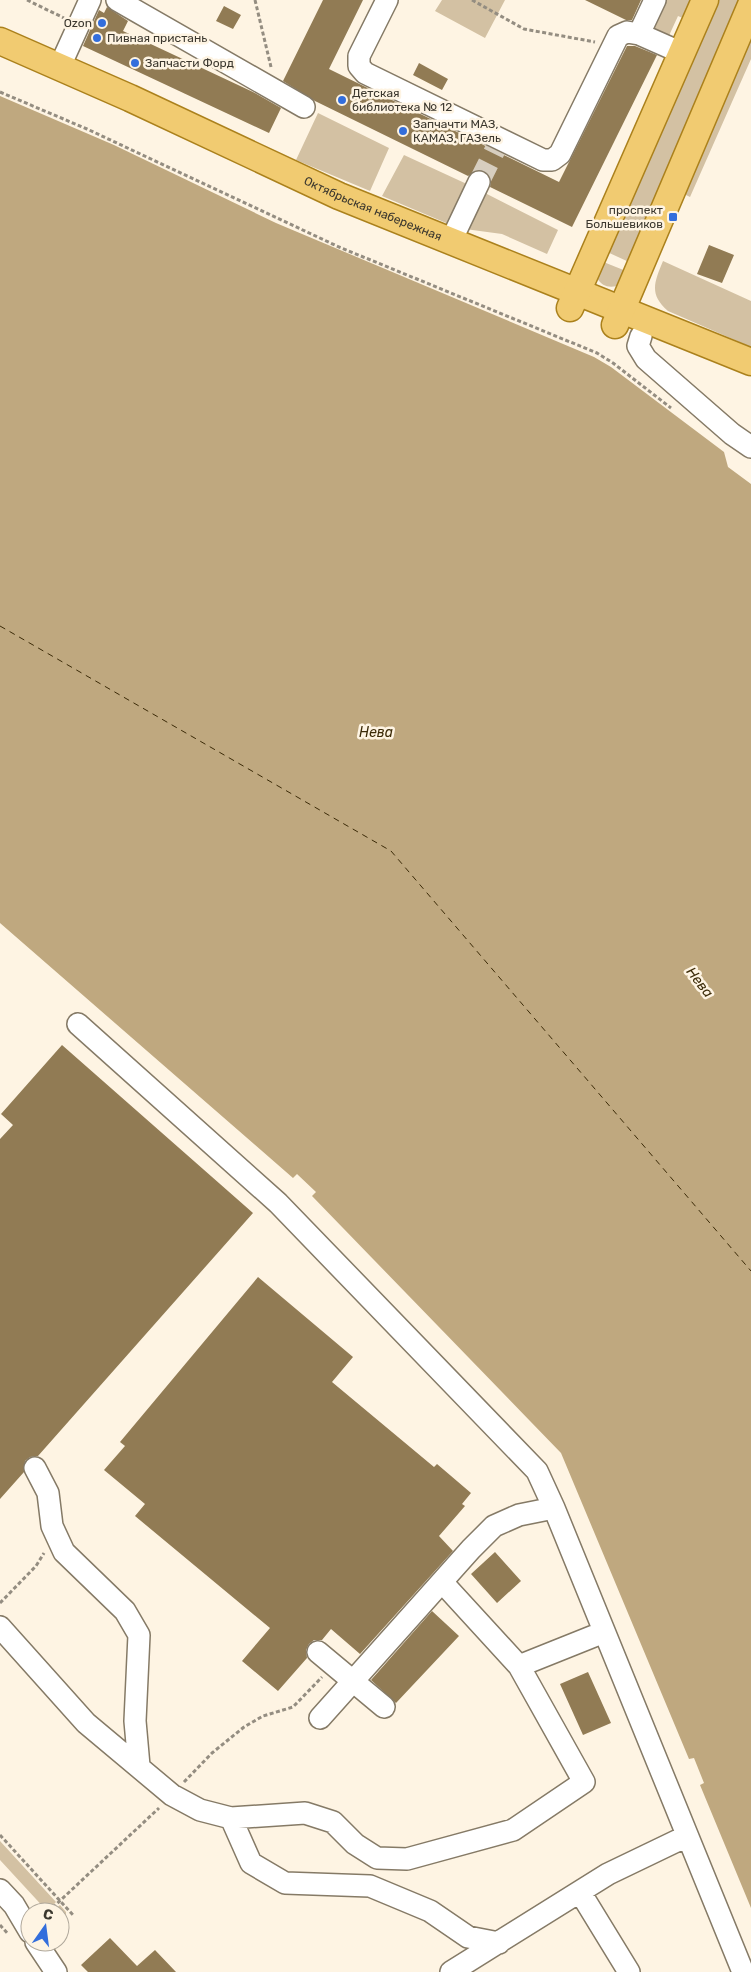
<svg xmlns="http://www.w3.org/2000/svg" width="751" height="1972" viewBox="0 0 751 1972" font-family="Rubik,sans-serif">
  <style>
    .green { fill: #d3c1a3 }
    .water { fill: #bfa87f }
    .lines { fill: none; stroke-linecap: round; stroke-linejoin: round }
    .ferry { stroke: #3c2b08; stroke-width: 1; stroke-dasharray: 6 5; stroke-linecap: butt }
    .building { fill: #917b54 }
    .minor-tunnel { stroke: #d7cebf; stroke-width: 21; stroke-dasharray: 21 11; stroke-linecap: butt }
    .minor-casing { stroke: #857a66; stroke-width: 24 }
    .major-casing { stroke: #ab811c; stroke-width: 29 }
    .path { stroke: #948d81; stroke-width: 3; stroke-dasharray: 4 2.5; stroke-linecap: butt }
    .minor { stroke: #fff; stroke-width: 21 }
    .major { stroke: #f1cb71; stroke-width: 26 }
    .poi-dot { fill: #336edc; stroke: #fef4e3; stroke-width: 2 }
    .labels { text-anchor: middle; stroke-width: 5; stroke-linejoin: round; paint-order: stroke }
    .poi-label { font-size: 12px; fill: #3b372e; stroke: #fef4e3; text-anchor: start }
    .street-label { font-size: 12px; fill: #3b372e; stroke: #fef4e3 }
    .water-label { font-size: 14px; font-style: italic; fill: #3c2b08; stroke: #fef4e3 }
  </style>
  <rect width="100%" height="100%" fill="#fef4e3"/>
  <path class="green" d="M442 0H505L485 38 435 11Z
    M662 0H694L685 19 678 16 667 40 648 30Z
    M715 0H742L629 262 605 251Z
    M751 33V59L690 197 682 193Z
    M318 113 389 148 370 191 296 160Z
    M404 155 469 185 451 225 382 196Z
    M483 192 558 230 547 254 502 234 465 229Z
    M601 261 626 271 617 286C608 288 602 286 597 278Z
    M663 261 751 301V347L668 311C649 294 654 283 663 261Z
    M0 1841 56 1902 47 1911 0 1860Z
    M60 1905 66 1912V1919L60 1924V1912H52Z"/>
  <path class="water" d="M0 96 114 145 276 223 594 357 611 367 724 452 728 467 751 484V1908L700 1785 704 1783 694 1758 689 1759 561 1453 312 1196 316 1192 297 1174 293 1178 0 923Z"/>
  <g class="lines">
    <path class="ferry" d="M0 626 391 851 751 1271"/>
  </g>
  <path class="building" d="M323 0H363L329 69 559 182 627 46H635L657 55 572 227 490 187 491 181 485 171 478 170 468 176 315 101 283 81Z
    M585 0H641L632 20H626Z
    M224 6 241 15 233 29 216 21Z
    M107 7 128 21 123 31 253 92 281 108 269 133 83 46 99 10 104 13Z
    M419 63 448 79 442 90 413 75Z
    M709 245 734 255 722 283 697 274Z
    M62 1045 253 1213 38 1456 30 1457 25 1461 24 1472 0 1499V1139L13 1125 1 1114Z
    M258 1277 353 1357 332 1382 434 1467 437 1464 471 1493 462 1504 465 1506 439 1536 453 1551 360 1654 331 1629 322 1640H314L309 1644 306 1650 307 1658 278 1691 242 1661 270 1628 135 1516 145 1504 104 1470 125 1446 120 1442Z
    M495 1552 521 1581 497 1603 471 1574Z
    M432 1611 459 1636 396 1703 371 1680Z
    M588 1672 611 1723 583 1735 560 1684Z
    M110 1938 137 1966 155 1950 176 1972H88L81 1965Z"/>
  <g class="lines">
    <path class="minor-tunnel" d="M479 182 495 150"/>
    <g class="minor-casing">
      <path id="minor" d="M117 0 304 107
        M387 0 359 56V66L365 73 543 160H552L560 154 618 36 627 32 639 34 655 0
        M639 34 682 53
        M60 66 90 0
        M451 241 479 182
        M641 336 638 346 646 359 732 434 751 447
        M78 1024 278 1203 537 1471 554 1508 743 1972
        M35 1468 48 1493 52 1526 64 1552 125 1611 139 1635 135 1721 139 1766
        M0 1627 86 1723 172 1795 200 1810 231 1818 305 1813 333 1822 355 1844 377 1858 407 1859 513 1830 584 1782 519 1666 442 1582
        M318 1652 384 1707
        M519 1666 604 1632
        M320 1718 471 1549 494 1526 519 1515 554 1508
        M231 1818 251 1863 285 1883 370 1886 430 1911 468 1937 499 1943
        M0 1890 14 1905 30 1932
        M580 1892 629 1972
        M36 1942 56 1972
        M451 1972 608 1874 687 1836"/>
    </g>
    <g class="major-casing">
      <g id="major">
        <path id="s1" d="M0 41 130 98 339 196 751 362"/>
        <path d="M570 308 705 0"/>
        <path d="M615 325 751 5"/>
      </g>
    </g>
    <path class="path" d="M27 0 64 18
      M255 0 271 67
      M472 0 524 29 595 42
      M0 92 87 129 339 247 597 353 613 363 671 408
      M0 1603 36 1566 44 1553
      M184 1782 212 1753 244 1727 263 1716 293 1707 322 1677
      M0 1835 73 1915
      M48 1912 159 1808
      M0 1925 8 1934"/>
    <use href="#minor" class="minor"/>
    <use href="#major" class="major"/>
  </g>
  <g class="poi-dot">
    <circle cx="102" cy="23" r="5"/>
    <circle cx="97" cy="38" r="5"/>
    <circle cx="135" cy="63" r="5"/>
    <circle cx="342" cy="100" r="5"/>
    <circle cx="403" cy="131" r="5"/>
    <rect x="668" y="212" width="10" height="10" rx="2.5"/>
  </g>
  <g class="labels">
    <g class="poi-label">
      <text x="92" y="27" text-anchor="end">Ozon</text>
      <text x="107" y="42">Пивная пристань</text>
      <text x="145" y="67">Запчасти Форд</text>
      <text x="352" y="97">Детская<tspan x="352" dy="14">библиотека № 12</tspan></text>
      <text x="413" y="128">Запчачти МАЗ,<tspan x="413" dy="14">КАМАЗ, ГАЗель</tspan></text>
      <text x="663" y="214" text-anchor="end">проспект<tspan x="663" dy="14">Большевиков</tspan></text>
    </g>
    <g class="street-label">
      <text dy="4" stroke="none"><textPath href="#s1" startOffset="409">Октябрьская набережная</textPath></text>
    </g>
    <g class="water-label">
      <text x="376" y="737">Нева</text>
      <text transform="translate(700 982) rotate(52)" y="5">Нева</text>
    </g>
  </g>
  <g transform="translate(45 1927) rotate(14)"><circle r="24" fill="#fef4e3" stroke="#b0a89b"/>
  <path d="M0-4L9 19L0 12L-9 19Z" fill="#336edc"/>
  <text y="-8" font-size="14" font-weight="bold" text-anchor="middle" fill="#3b372e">С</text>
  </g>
</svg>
